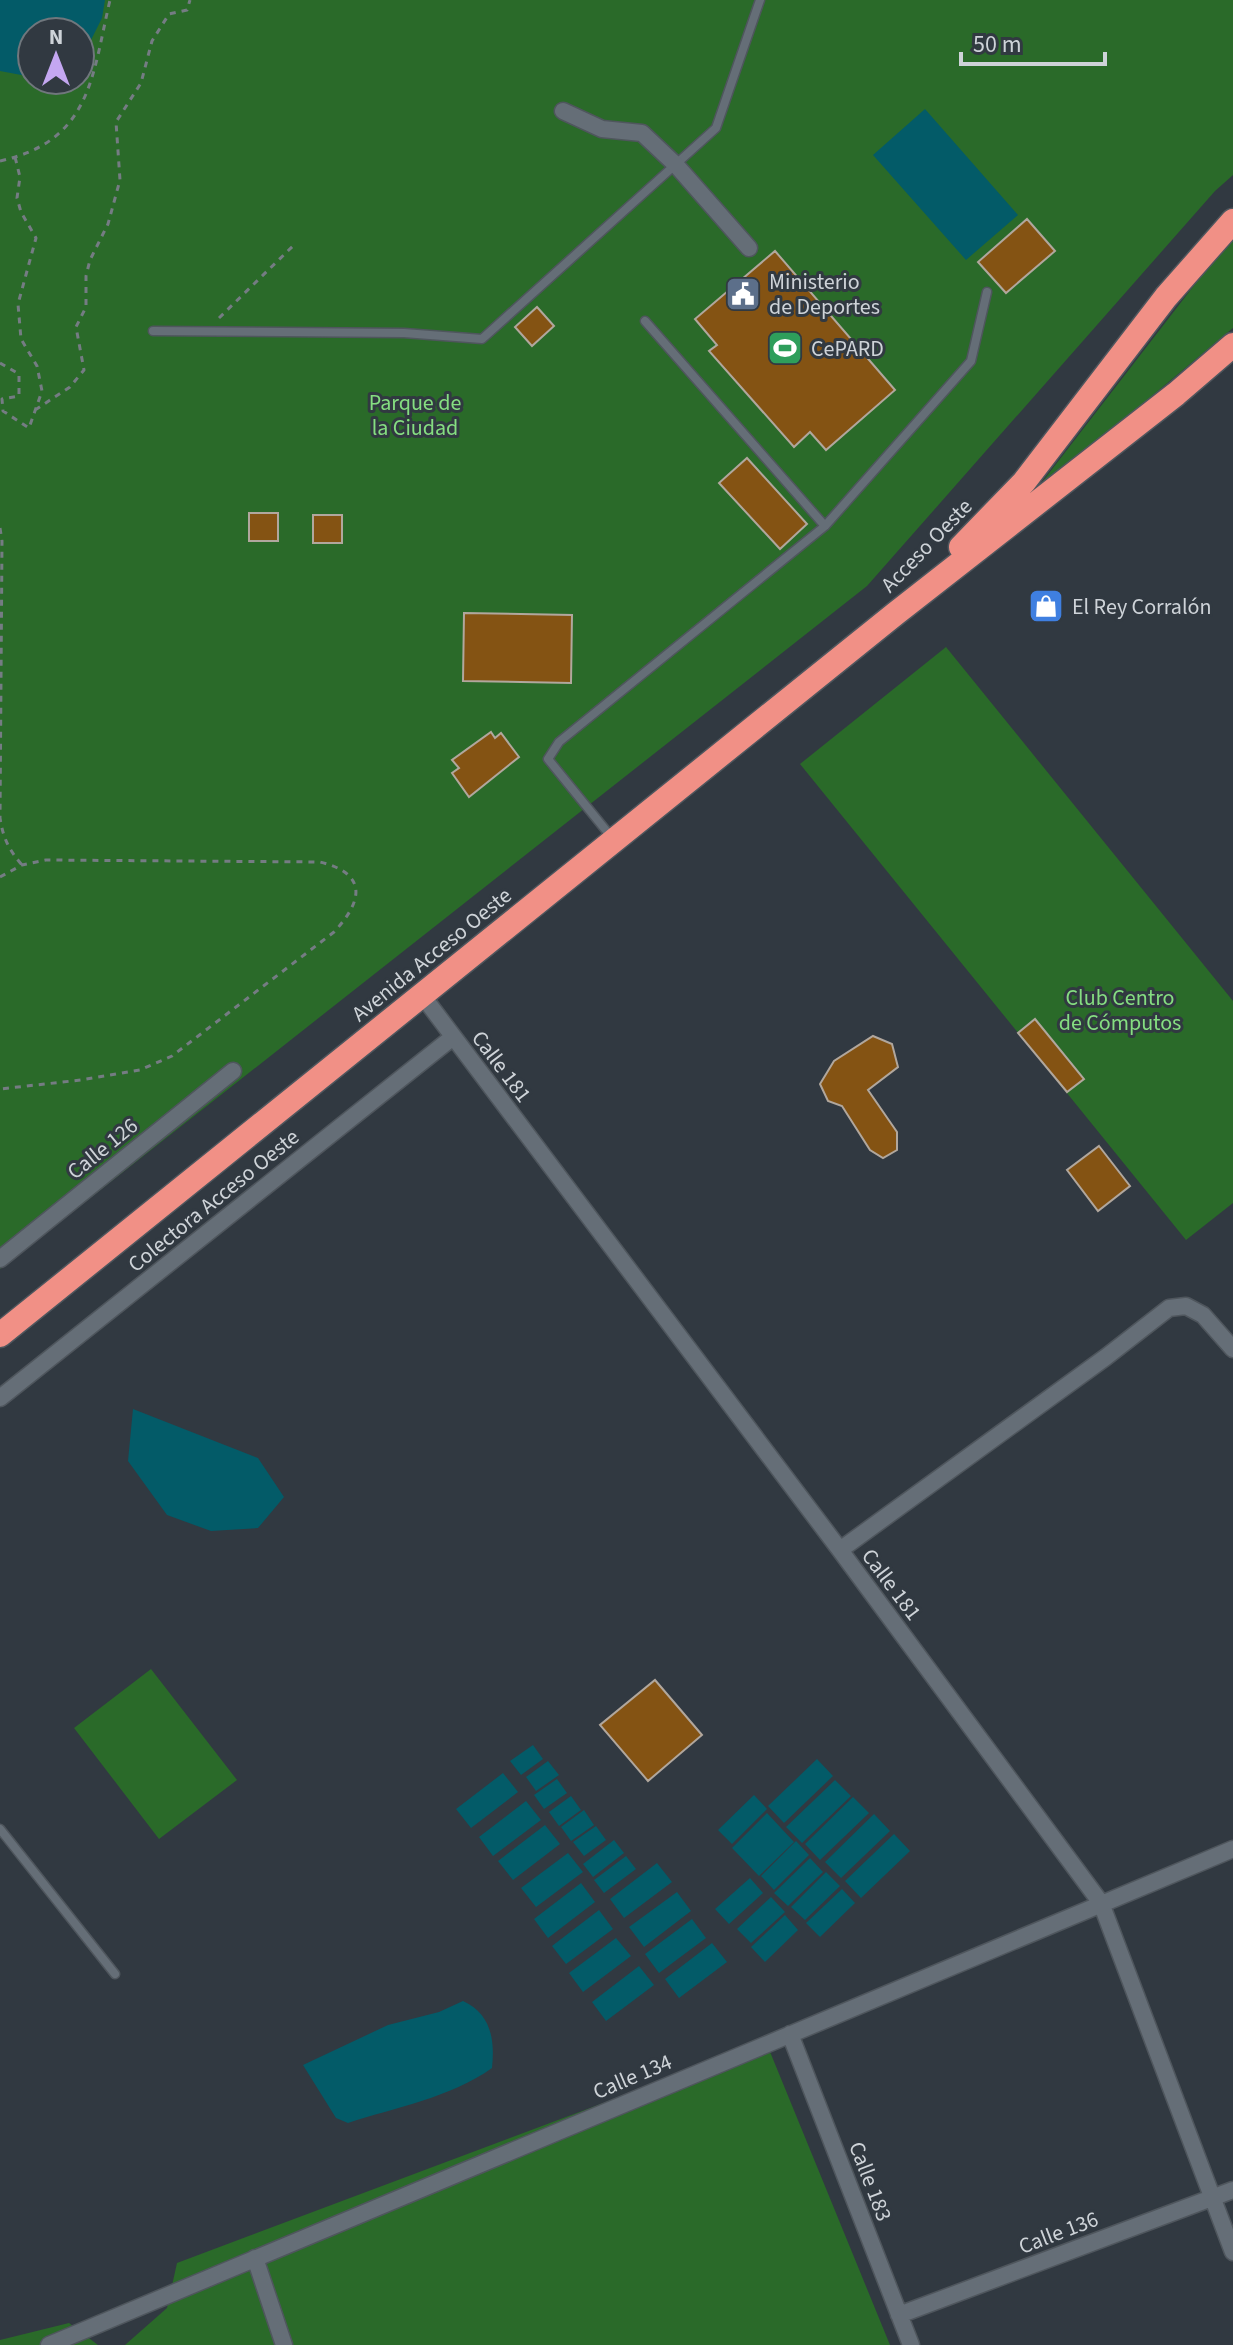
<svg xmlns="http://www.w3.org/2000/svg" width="1233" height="2345" viewBox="0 0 1233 2345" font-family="'Source Sans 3',sans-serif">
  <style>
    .green { fill: #2a6a29; fill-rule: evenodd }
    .water { fill: #035b68 }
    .building { fill: #845313; stroke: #b1a79d; stroke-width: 2 }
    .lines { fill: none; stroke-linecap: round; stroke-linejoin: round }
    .lane-casing { stroke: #4f565d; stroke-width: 11 }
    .street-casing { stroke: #4f565d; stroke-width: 19 }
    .highway-casing { stroke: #4f565d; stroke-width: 27 }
    .path { stroke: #757c83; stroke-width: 3; stroke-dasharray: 6 6; stroke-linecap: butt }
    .lane { stroke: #656e77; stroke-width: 8 }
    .street { stroke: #656e77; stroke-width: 16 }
    .highway { stroke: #f19086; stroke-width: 24 }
    .labels { text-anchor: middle; stroke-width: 6; stroke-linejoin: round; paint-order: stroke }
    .poi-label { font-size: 22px; fill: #ced3d8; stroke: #313941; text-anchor: start }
    .park-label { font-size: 22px; fill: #85de81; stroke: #313941 }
    .street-label { font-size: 22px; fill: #ced3d8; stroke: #313941 }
  </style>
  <rect width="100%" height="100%" fill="#313941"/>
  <path class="green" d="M0 0H1233V175L1215 191 867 586 0 1269ZM32 32H80V80H32Z
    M1233 235V328L1029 499Z
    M946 647 1233 1001V1203L1186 1240 800 764Z
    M151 1669 237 1780 159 1839 74 1728Z
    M766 2042 890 2345H125L167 2308 177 2263Z
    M69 2323 98 2345H0V2340Z"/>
  <path class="water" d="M0 0H105L102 18 80 62V32H32V77L0 71Z
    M925 109 1018 215 966 260 873 155Z
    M133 1409 258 1458 284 1497 258 1528 211 1531 167 1515 128 1461Z
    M533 1745 543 1759 521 1775 510 1761Z
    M817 1759 833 1776 784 1823 768 1806Z
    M548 1761 559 1775 536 1791 526 1777Z
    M503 1773 518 1792 471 1828 456 1809Z
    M557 1779 567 1793 544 1809 534 1795Z
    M835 1780 851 1796 802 1843 786 1827Z
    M754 1795 767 1809 732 1844 718 1830Z
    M571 1796 581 1810 559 1826 549 1812Z
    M853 1797 869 1813 820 1860 805 1844Z
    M526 1801 541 1820 493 1856 479 1837Z
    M584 1810 594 1825 571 1841 561 1827Z
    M767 1813 794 1842 759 1876 732 1848Z
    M874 1814 890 1831 841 1878 825 1862Z
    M545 1825 560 1844 513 1880 498 1861Z
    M596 1826 606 1840 584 1856 573 1842Z
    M894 1834 910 1851 861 1898 845 1881Z
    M614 1840 624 1853 593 1877 583 1864Z
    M796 1841 809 1855 774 1890 761 1876Z
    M568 1853 583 1872 536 1907 521 1888Z
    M626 1856 636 1869 604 1893 594 1880Z
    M810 1858 823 1872 788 1906 774 1893Z
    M657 1863 672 1882 624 1918 610 1899Z
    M826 1872 840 1886 805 1920 791 1907Z
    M750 1878 763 1893 729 1924 715 1909Z
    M581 1883 595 1902 548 1938 534 1919Z
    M842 1889 855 1903 820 1937 806 1923Z
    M677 1892 691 1911 644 1947 629 1927Z
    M771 1897 785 1912 751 1943 737 1929Z
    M599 1910 613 1929 566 1964 552 1946Z
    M785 1915 798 1930 765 1962 751 1947Z
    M692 1919 706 1938 659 1973 645 1954Z
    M616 1938 631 1956 583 1992 569 1973Z
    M712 1943 727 1962 679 1998 665 1979Z
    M639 1966 654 1985 606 2021 592 2002Z
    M463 2001C491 2014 495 2039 492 2068 450 2098 396 2107 348 2123L336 2118 303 2065 388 2025 439 2012Z"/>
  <path class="building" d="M1027 219 1055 251 1006 293 978 262Z
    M775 251 895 390 826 450 810 432 794 447 709 351 717 345 695 319Z
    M537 307 554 326 532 346 515 327Z
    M747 458 807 524 780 549 719 483Z
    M249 513H278V541H249Z
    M313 515H342V543H313Z
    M464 613 572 615 571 683 463 681Z
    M491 732 495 738 501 733 519 757 469 797 452 773 459 768 452 760Z
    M1035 1019 1084 1079 1067 1092 1018 1033Z
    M873 1036 892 1044 898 1067 868 1090 897 1132V1150L883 1158 870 1150 842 1106 828 1101 820 1084 834 1061Z
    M1099 1146 1130 1186 1098 1211 1067 1170Z
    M655 1680 702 1735 648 1781 600 1725Z"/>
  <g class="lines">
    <g class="lane-casing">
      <path id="lane" d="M645 321 825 526
        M153 331 404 333 482 339 716 128 760 0
        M613 839 548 759 559 742 825 526 971 361 987 292
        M0 1829 115 1974"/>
    </g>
    <g class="street-casing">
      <path id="street" d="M563 111 602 129 642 133 676 165 749 248
        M422 995 840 1550 1101 1903 1233 2252
        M0 1259 233 1071
        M0 1398 453 1037
        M840 1550 1106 1357 1169 1308 1186 1306 1203 1315 1233 1349
        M790 2034 911 2345
        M255 2258 284 2345
        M899 2315 1233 2190
        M49 2345 1233 1849"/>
    </g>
    <g class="highway-casing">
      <path id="highway" d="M961 547 1024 482 1166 297 1233 221
        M0 1335 895 614 1176 394 1233 345"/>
    </g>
    <path class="path" d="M0 161C91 141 92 77 110 0
      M219 318 296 243
      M0 363 19 374V396L2 399 3 411 29 428 42 391 37 366 21 339 18 304 36 238 21 212 17 198 20 177 15 157
      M35 410 70 387 84 370 76 327 86 307V276L90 260 108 224 120 180 116 122 141 83 152 41 169 14 187 10 190 0
      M0 528 2 541 0 818C3 838 9 850 22 865
      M0 877 22 865 46 860 320 862C369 874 362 902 334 932L172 1056 140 1070 81 1080 0 1089"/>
    <use href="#lane" class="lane"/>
    <use href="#street" class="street"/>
    <use href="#highway" class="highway"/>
  </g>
  <defs>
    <g id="civic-square" transform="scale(1.8)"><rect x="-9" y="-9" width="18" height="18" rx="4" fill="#5c6f8a" stroke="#313941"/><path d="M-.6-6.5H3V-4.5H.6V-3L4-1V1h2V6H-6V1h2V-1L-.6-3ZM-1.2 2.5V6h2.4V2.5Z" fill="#fff"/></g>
    <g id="stadium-square" transform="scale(1.8)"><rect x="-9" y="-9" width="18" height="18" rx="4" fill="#2e9e5b" stroke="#313941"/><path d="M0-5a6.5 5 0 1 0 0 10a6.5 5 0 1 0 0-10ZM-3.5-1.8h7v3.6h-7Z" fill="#fff"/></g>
    <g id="shop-square" transform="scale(1.8)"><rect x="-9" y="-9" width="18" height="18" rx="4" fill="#3f7fe0" stroke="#313941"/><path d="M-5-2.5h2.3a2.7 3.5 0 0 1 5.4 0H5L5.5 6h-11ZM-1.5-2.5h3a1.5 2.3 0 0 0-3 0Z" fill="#fff"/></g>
  </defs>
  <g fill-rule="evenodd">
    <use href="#civic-square" x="743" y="294"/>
    <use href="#stadium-square" x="785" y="348"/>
    <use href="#shop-square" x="1046" y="606"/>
  </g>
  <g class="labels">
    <g class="poi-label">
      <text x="769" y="289">Ministerio<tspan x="769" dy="25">de Deportes</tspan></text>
      <text x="811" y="356">CePARD</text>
      <text x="1072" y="614">El Rey Corralón</text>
    </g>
    <g class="park-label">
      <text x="415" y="410">Parque de<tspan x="415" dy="25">la Ciudad</tspan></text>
      <text x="1120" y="1005">Club Centro<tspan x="1120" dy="25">de Cómputos</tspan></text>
    </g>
    <g class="street-label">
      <text transform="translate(926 545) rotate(-46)" y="8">Acceso Oeste</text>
      <text transform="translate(431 954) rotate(-39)" y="8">Avenida Acceso Oeste</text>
      <text transform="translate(502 1066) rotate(53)" y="8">Calle 181</text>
      <text transform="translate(102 1148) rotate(-39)" y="8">Calle 126</text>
      <text transform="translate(213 1200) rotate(-39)" y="8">Colectora Acceso Oeste</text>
      <text transform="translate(892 1584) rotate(53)" y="8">Calle 181</text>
      <text transform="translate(632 2076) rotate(-23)" y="8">Calle 134</text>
      <text transform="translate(871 2181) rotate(69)" y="8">Calle 183</text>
      <text transform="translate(1058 2232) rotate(-21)" y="8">Calle 136</text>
    </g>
  </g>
  <g transform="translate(56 56)"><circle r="38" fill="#313941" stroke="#70777d" stroke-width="2"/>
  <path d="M0-6L14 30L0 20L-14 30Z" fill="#c4a7f1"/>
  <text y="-12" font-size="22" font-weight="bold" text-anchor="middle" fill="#ced3d8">N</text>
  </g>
  <path d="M961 52v12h144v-12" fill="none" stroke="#ced3d8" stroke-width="4"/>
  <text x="973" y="52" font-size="24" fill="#ced3d8" stroke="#313941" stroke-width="6" paint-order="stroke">50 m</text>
</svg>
